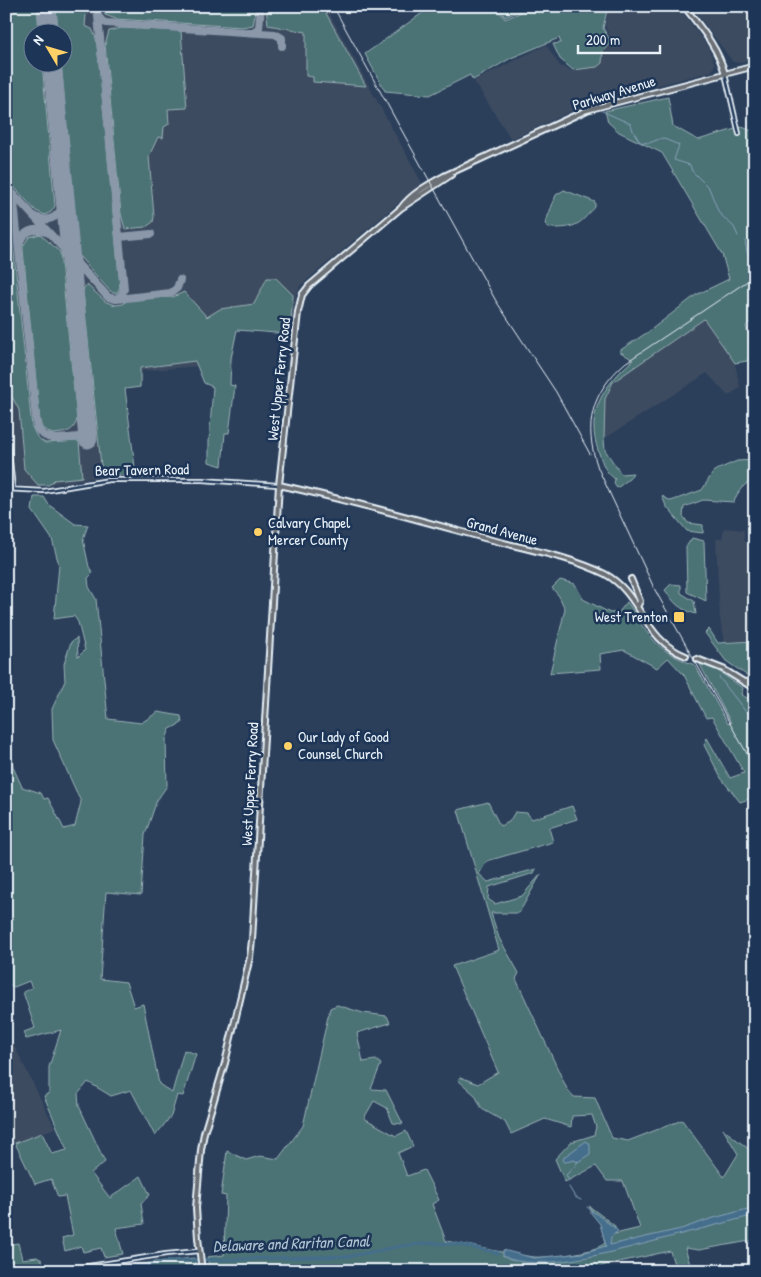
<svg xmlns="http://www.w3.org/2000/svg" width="761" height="1277" viewBox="0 0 761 1277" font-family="'Patrick Hand',sans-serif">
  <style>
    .built { fill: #3c4b60; fill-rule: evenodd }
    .green { fill: #4c7275; stroke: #9ab2b6 }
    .water { fill: #446e8c; stroke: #86a2b7 }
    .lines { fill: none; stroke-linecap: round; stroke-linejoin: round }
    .stream { stroke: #86a2b7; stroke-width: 1 }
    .canal { stroke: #446e8c; stroke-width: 3 }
    .taxiway { stroke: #8a98aa; stroke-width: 8 }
    .runway { stroke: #8a98aa; stroke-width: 19 }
    .major-tunnel { stroke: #475a73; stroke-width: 4; stroke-dasharray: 4 2; stroke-linecap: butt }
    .minor-casing { stroke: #e8f1f8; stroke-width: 6 }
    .major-casing { stroke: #e8f1f8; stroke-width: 8 }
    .minor { stroke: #1d3557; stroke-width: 2.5 }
    .major { stroke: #6b6f75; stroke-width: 4 }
    .rail { stroke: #e8f1f8; stroke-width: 1 }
    .poi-dot { fill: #ffd166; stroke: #1d3557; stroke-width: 2 }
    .labels { text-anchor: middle; stroke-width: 5; stroke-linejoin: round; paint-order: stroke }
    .street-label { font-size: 15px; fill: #e8f1f8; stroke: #1d3557 }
    .poi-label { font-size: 15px; fill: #e8f1f8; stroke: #1d3557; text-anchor: start }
    .water-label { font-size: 16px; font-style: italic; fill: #afc3d2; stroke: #1d3557 }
  </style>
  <rect width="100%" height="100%" fill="#2b3f5b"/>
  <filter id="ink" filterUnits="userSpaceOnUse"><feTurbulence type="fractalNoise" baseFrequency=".02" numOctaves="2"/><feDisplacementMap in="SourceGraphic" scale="10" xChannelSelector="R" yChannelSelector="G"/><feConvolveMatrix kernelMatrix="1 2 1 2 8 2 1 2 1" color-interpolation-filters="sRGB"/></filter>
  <g filter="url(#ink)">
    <path class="built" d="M6 6H325L422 183 300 286 296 295 291 334 237 329 232 363 142 371 141 388 125 389 136 475 99 477 37 487 19 486 13 480 6 414ZM32 32H62V62H32Z
      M609 6H678L708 47 715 64 712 71 585 105 511 139 474 81 546 45 560 66 573 71 579 69 597 67 602 63 603 51 612 41 605 26Z
      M691 6H736L738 9 755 6V60L741 63 733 62Z
      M704 319 735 363 740 388 728 396 707 373 604 439 605 399 613 382Z
      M724 528 744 530V540L755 552V641L724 642 720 619 716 539H722Z
      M6 1029 55 1128 6 1147Z"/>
    <path class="green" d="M6 6H37L39 32H32V62L42 63 55 206 51 212 45 215 36 211 6 178Z
      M56 6H91L89 12 86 15 85 26 92 29 96 38 99 63 120 287 117 293H113L108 289 79 256 61 63 62 62V32H58Z
      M101 6H257L253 25 242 27 116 19 105 15Z
      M266 6H322L366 86 313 82V77L306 76V32L268 25Z
      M432 6H495L505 19 536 6H608L603 28 611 42 603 51 602 63 597 67 573 70 560 59 553 44 561 43 559 38 511 58 473 80 470 75 430 95 385 91 365 54Z
      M498 6H532L505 17Z
      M121 28 181 31 187 108 168 109 169 124 164 127 163 138 158 137 149 156 154 217 153 222 146 227 125 229 121 214 105 45 109 31Z
      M668 97 673 126 698 140 742 127 755 132V317L746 326 753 351 747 361 735 363 704 319 613 382 605 399 604 439 605 450 621 474 633 473 629 479 617 488 614 484 615 479C605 472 603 464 599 453 584 413 604 385 633 360L619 351 648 332 696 295 729 279 722 254 662 153 619 132 608 122 605 111Z
      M564 190 595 202V207C581 222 578 228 555 228 551 228 549 228 545 224L556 195Z
      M6 195 9 206 32 427 37 437 45 443 79 441 82 477 54 480 49 485H38L24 469 19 410 6 385Z
      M40 234 60 252 77 420C73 433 64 433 52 434L42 428 40 421 23 250V246L29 237Z
      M267 278H276L293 295 290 334 237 330 231 358 230 385 235 386 229 433H225L222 466 209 462V441L213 387 204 383 195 361 140 368V387L125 389 136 475H102L83 291 84 287 87 285 106 302 116 305 123 304 129 299 173 297 184 292 207 317 220 309 254 304Z
      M755 460V479C744 484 738 490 734 502L703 500 684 507 683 516 688 523 703 525V533L687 531 666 506 662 496 671 501 702 490 714 471 737 461Z
      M34 497H44L49 505 75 524 88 525 83 539 89 567 93 573 88 578 89 587 96 599 108 719 141 723 158 712 181 716 182 723 170 729 166 739 167 786 157 800 145 835 141 895 106 892 100 979 126 982 134 1007 143 1004 159 1084 172 1093 184 1050 196 1054 183 1096 177 1095 171 1116 155 1136 131 1090 111 1096 88 1082 78 1094 79 1106 105 1162 91 1173 110 1198 141 1176 150 1195 141 1203 144 1224 116 1228 123 1254 104 1257 101 1248 83 1252 81 1246 65 1251 62 1238 73 1235 65 1196 58 1197 51 1179 35 1184 15 1143 42 1133 52 1154 67 1150 44 1096 49 1093V1067L61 1030 26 1039 24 1032 35 1028 23 992 32 988 29 981 14 987 6 983V712L13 767 22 787 41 793 44 799 48 798 64 829 75 826 81 802 53 740 52 709 65 681 64 664 71 642 77 638 78 657 85 650 78 622 74 616 54 619 59 565 52 539 32 510Z
      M692 538 704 541 706 601 687 592 686 547Z
      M560 580 575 584 583 599 610 613 619 612 627 602 642 622 640 623C657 647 668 655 695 665L728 724 731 723 698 661 712 667 743 688 741 695 747 698 755 693V797L740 802 721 778 704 745 707 738 730 778 744 773 712 717 706 718 684 675 668 658 657 668 624 650 600 654 601 669 550 673 565 609 559 596 552 588Z
      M671 584 681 585V593L694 601 696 614C679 609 675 604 665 590Z
      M709 629 718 643 755 641 754 674 748 676 726 661 705 633Z
      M488 802 500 826 509 822 515 812 527 813 532 819 572 806 577 819 549 828 553 842 487 861 479 874 488 882 536 869 534 873 489 887 488 899 495 904 522 896 541 874 519 913H491L499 938 519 973 516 979 567 1089 574 1097 595 1098 612 1138 628 1141 682 1120 724 1177 738 1154 723 1129 755 1154V1240L699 1250 685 1248 692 1271H676L670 1251 605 1265 593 1271H508L505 1268 499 1271H471L467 1266 356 1269V1271H343L342 1268 210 1271 207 1257 224 1255 226 1196 221 1195 227 1151 246 1160 260 1156 278 1159 303 1126 330 1008 337 1005 363 1013 387 1016 390 1023 357 1033 363 1062 376 1060 381 1064 371 1089 386 1090 403 1124 393 1123 387 1108 374 1101 364 1118 396 1136 406 1131 413 1146 398 1153 407 1176 424 1170 439 1200 432 1204 446 1241C475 1246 505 1254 534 1257 548 1258 594 1253 605 1243L601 1225 589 1206 615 1226V1234L640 1228 623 1181H607L596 1166 565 1182 555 1159 571 1142 594 1135 596 1127 592 1115 572 1116 571 1127 545 1119 511 1134 505 1122 482 1109 475 1095 458 1080 460 1077 478 1084 498 1072 452 966 499 950 458 810Z
      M18 1243 22 1259 37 1257 42 1260 44 1266 21 1271H6V1245Z
      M194 1258 197 1271H98L154 1262Z"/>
    <path class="water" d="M586 1141 590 1144V1154L578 1162 574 1160 566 1162H563L564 1157Z
      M755 1207V1215C720 1224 685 1233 651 1242 616 1251 535 1274 503 1256V1250L534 1258 582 1253 606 1246 600 1224 591 1213V1210L616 1229 618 1231 611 1237 610 1245 681 1229 710 1219Z"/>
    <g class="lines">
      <path class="stream" d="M602 111 631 124 633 131 640 142 649 143 662 138 679 145 674 160 690 165 692 171 709 188 719 213 734 227 738 236
        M745 241 747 252 755 263
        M719 677 746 712H755
        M569 1180 566 1175 575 1166 578 1161
        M569 1187 575 1197 581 1200
        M587 1207 592 1211"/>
      <path class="canal" d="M203 1260 352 1256 401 1246 431 1243 456 1244 498 1253
        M105 1271 173 1261 197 1260"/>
      <path class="taxiway" d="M98 16 102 21 106 23 275 34 282 38V46
        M253 32 259 28 261 6
        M6 186 108 297 115 299 121 296 124 289 97 6
        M12 194 14 202 37 428C47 445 70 437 88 436
        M35 217C51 224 61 215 65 200
        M119 237 151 234
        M19 245C22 231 34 227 46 232
        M117 299 171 293 177 288 180 280"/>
      <path class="runway" d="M46 6 49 32
        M52 62 88 439"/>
      <path class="major-tunnel" d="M686 656 697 659"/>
      <g class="minor-casing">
        <path id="minor" d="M725 74 739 134
          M6 424 13 489
          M6 486 11 478
          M6 489 44 491 109 480H202L278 485
          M57 1271 166 1254 199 1251"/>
      </g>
      <g class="major-casing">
        <path id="major" d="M684 6C700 27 718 47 725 74
          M401 208 451 175
          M279 485C349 500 419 520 488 539 526 549 571 557 605 574 642 594 643 640 686 656
          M631 579 640 601 637 607
          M697 659 723 669 755 689
          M745 682 755 680
          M202 1271 198 1238 196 1208 201 1150 204 1133 225 1063 250 957 252 940 279 485 298 312 302 295 309 286 401 208C411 194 429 184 444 176L587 110 755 66"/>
      </g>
      <use href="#minor" class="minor"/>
      <use href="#major" class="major"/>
      <path class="rail" d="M333 6 496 301 556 392 590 454
        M755 276 625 363C591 393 583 425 598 468L655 590 755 768"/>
    </g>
  </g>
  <g class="poi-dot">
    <circle cx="258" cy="532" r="5"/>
    <rect x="673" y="611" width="12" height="12" rx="2.5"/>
    <circle cx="288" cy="746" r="5"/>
  </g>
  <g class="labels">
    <g class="street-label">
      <text transform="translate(614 93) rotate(-17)" y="5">Parkway Avenue</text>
      <text transform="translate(279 379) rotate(-84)" y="5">West Upper Ferry Road</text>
      <text transform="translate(142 470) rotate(-1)" y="5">Bear Tavern Road</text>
      <text transform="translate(502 531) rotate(15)" y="5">Grand Avenue</text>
      <text transform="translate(250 784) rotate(-87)" y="5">West Upper Ferry Road</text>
    </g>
    <g class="poi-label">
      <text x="268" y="528">Calvary Chapel<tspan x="268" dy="17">Mercer County</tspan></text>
      <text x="668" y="622" text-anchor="end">West Trenton</text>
      <text x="298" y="742">Our Lady of Good<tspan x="298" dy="17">Counsel Church</tspan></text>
    </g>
    <g class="water-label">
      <text transform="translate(291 1243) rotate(-2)" y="6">Delaware and Raritan Canal</text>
    </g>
  </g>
  <rect width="761" height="1277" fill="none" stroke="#1d3557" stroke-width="25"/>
  <rect x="12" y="12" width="736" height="1252" fill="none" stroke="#e8f1f8" stroke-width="2" filter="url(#ink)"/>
  <g transform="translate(48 48) rotate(308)"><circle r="24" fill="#1d3557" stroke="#6e8097"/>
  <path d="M0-4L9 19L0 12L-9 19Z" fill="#ffd166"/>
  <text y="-8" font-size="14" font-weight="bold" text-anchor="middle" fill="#e8f1f8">N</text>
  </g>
  <path d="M578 45v8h82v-8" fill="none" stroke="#e8f1f8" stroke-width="2.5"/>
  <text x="586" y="45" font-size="15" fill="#e8f1f8" stroke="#1d3557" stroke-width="4" paint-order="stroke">200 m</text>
</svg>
